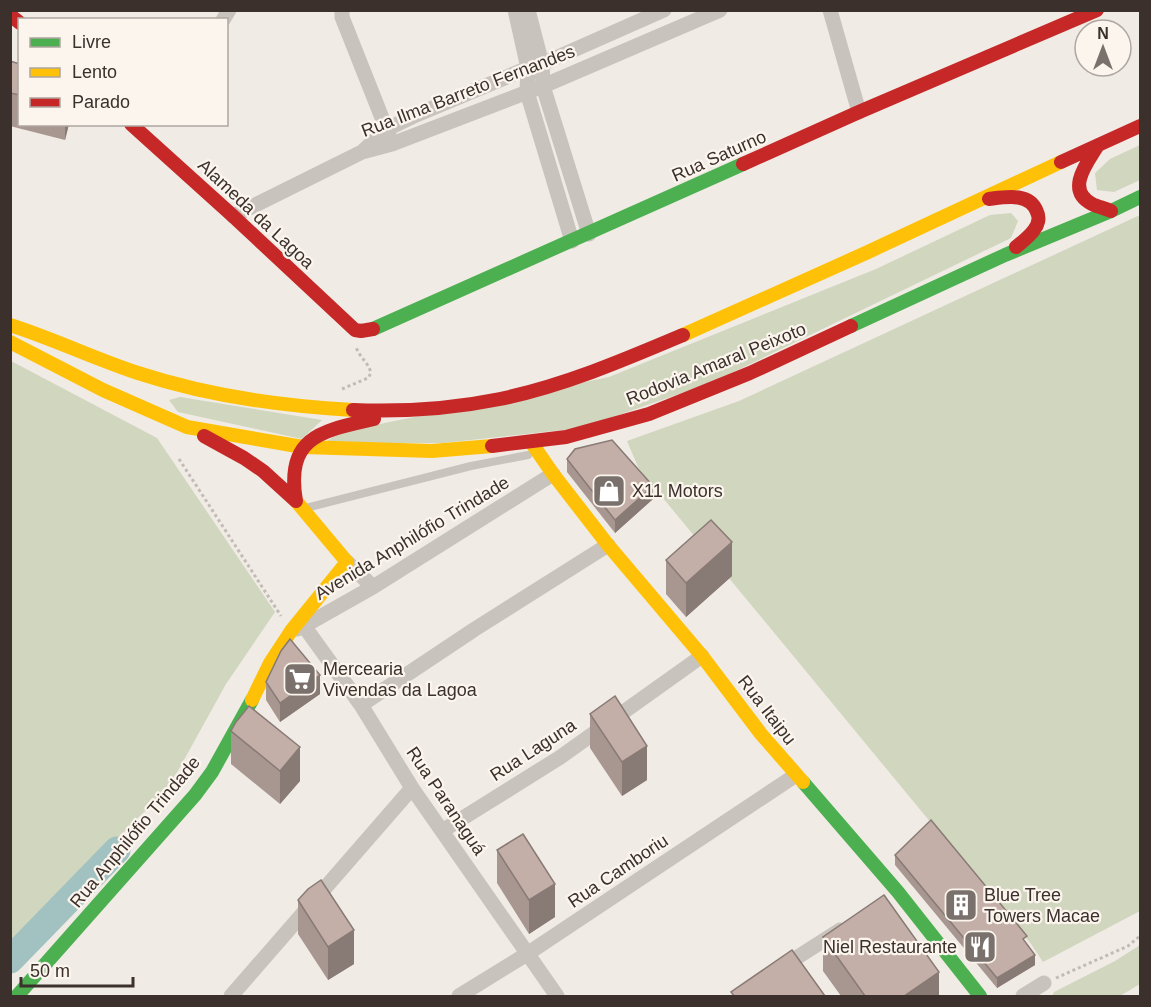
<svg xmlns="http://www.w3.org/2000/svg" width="1151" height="1007" viewBox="0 0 1151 1007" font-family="Helvetica,sans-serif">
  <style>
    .green { fill: #d1d6bf }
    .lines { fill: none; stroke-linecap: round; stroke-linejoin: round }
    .river { stroke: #a1c2c1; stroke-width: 27 }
    .path { stroke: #c2bbb6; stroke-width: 3; stroke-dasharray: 3 3; stroke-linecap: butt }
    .lane { stroke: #c9c3be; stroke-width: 8 }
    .street { stroke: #c9c3be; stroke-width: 15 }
    .fast { stroke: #4caf50; stroke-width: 14 }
    .slow { stroke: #ffc107; stroke-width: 14 }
    .jam { stroke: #c62828; stroke-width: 14 }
    .wall { fill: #a89690 }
    .shaded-wall { fill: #887a75 }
    .building { fill: #c3afa7; stroke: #887a75; stroke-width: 1.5 }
    .labels { text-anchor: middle; stroke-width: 4.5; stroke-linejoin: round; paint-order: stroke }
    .street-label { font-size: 18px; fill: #3b302b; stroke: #fbf5ee }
    .poi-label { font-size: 18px; fill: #3b302b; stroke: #fbf5ee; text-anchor: start }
  </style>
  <rect width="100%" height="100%" fill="#f0ebe5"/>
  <path class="green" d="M1140 145V180L1114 192 1097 190 1095 173 1110 159Z
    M1011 213 1018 221 1011 238 711 383 581 428 443 443H324L341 432 609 377 876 269 990 215Z
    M1140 215V911L1043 962 1031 944 639 469 627 441 739 401Z
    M11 361 157 438 275 612 226 684 169 787 11 945Z
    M180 397 322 420 302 439 178 412 169 400Z
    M1140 945V984L1120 996H1052L1054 992 1115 961Z"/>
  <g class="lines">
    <path class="river" d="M10 960 117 850"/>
    <path class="path" d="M342 389 368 378 371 373C368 362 360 358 356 347
      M179 459 281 616
      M1056 978 1128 946 1140 936"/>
    <path class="lane" d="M306 508 471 466 528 455"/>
    <path class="street" d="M342 10V17L390 138
      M515 10 528 68 527 92 572 241
      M528 10 542 64 543 86 589 234
      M830 10 859 112
      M223 20 229 10
      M364 150 387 129 416 115 528 68 542 64 664 10
      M233 216 362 152 392 144 543 86 720 10
      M347 562 373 587
      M304 626 361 705 412 788 557 996
      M297 629 304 626 373 587 553 474
      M361 705 475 629 608 545
      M442 831 559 758 702 656
      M782 967 840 930
      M231 996 412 788
      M459 996 527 954 796 775
      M1023 996 1044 983"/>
    <path class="fast" d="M851 326 1005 255 1111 211 1140 197
      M373 329 743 164
      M803 782 898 892 980 996
      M17 996 195 795 212 772 252 700"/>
    <path class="slow" d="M10 325C54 339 95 359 138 373 208 396 280 406 353 410
      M683 335 868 252 1061 162
      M10 342 103 390 187 427 303 447 432 451 492 446
      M531 442 553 474 608 545 702 656 761 734 803 782
      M252 700 270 663 291 631 347 562 296 501"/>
    <path class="jam" d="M10 15 20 23
      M131 124 233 216 355 330 361 331 373 329
      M1098 145C1087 163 1065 190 1092 204 1098 207 1105 208 1111 211
      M1061 162 1140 126
      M743 164 859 112 1097 10
      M989 199C1005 197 1030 192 1037 212 1040 218 1038 225 1034 230 1029 237 1022 242 1016 247
      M353 410C403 412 451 409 500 399 563 386 624 360 683 335
      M204 436 244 458 263 471 296 501
      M492 446 566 437 649 414 750 373 851 326
      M296 501C285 436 322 431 374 419"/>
  </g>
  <path class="wall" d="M10 61 20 64V124H69L65 140 10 126Z
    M567 459 653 499 615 533 567 472Z
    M666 560 732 576 686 617 666 594Z
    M266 682 320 694 280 722 266 700Z
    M590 714 647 780 622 796 590 748Z
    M231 731 300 781 280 804 231 764Z
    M497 850 555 917 529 934 497 883Z
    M895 855 1027 944 1035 965 997 988 895 865Z
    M298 900 354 964 328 980 298 934Z
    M823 937 939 996H841L823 971Z"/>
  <path class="shaded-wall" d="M65 124H69L65 140Z
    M653 486V499L615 533V520Z
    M732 542V576L686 617V583Z
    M320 675V694L280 722V703Z
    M647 746V780L622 796V762Z
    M300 747V781L280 804V771Z
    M555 884V917L529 934V900Z
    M354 930V964L328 980V947Z
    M1035 955V965L997 988V978Z
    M939 972V996H904Z"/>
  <path class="building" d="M10 61 20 64V95L10 93Z
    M612 440 653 486 615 520 567 459 575 449Z
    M711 520 732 542 686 583 666 560Z
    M290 639 320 675 280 703 266 682 281 651Z
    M615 696 647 746 622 762 590 714Z
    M249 706 300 747 280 771 231 731 236 722Z
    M931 820 1027 936 1023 939 1035 955 997 978 895 855Z
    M523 834 555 884 529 900 497 850Z
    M321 880 354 930 328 947 298 900 308 889Z
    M884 895 939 972 904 996H865L823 937Z
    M792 950 825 996H734L731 992Z"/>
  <defs>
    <g id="shop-square" transform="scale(1.725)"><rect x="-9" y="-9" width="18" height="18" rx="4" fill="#7a716c" stroke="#fbf5ee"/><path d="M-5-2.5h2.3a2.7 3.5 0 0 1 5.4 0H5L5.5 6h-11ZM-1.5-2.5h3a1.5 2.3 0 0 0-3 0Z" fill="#fff"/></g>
    <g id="supermarket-square" transform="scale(1.725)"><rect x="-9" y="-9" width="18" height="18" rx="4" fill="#7a716c" stroke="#fbf5ee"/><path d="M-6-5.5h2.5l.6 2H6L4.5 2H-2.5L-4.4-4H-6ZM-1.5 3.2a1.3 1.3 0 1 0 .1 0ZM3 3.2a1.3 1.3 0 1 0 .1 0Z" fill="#fff"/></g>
    <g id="building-square" transform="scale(1.725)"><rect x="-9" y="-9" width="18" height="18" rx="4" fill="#7a716c" stroke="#fbf5ee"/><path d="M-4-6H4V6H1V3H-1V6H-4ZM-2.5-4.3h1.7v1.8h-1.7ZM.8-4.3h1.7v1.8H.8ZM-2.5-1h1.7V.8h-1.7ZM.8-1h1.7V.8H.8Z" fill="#fff"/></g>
    <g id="restaurant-square" transform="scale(1.725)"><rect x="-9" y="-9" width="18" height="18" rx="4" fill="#7a716c" stroke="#fbf5ee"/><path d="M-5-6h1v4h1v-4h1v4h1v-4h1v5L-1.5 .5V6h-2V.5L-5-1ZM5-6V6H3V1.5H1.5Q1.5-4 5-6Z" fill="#fff"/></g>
  </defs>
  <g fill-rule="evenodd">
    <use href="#shop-square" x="609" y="491"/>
    <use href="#supermarket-square" x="300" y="679"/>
    <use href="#building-square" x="961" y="905"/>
    <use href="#restaurant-square" x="980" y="947"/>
  </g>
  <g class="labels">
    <g class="street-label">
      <text transform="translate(468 91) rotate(-21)" y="6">Rua Ilma Barreto Fernandes</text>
      <text transform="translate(719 156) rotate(-24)" y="6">Rua Saturno</text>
      <text transform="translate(256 214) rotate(43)" y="6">Alameda da Lagoa</text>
      <text transform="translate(716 364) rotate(-22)" y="6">Rodovia Amaral Peixoto</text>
      <text transform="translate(412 538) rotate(-31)" y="6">Avenida Anphilófio Trindade</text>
      <text transform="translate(767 710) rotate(52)" y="6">Rua Itaipu</text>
      <text transform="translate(533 750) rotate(-33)" y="6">Rua Laguna</text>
      <text transform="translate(446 801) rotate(56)" y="6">Rua Paranaguá</text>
      <text transform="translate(135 832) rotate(-50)" y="6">Rua Anphilófio Trindade</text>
      <text transform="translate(618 871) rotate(-34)" y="6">Rua Camboriu</text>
    </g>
    <g class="poi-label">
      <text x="632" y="497">X11 Motors</text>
      <text x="323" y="675">Mercearia<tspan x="323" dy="21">Vivendas da Lagoa</tspan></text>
      <text x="984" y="901">Blue Tree<tspan x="984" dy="21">Towers Macae</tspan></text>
      <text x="957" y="953" text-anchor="end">Niel Restaurante</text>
    </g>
  </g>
  <rect width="1151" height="1007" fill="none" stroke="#3b302b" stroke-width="24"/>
  <rect x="18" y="18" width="210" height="108" fill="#fbf5ee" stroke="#aea6a0" stroke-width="1.5"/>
  <rect x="30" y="38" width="30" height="9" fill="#4caf50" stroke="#aea6a0" stroke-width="1.5"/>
  <text x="72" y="48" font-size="18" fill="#3b302b">Livre</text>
  <rect x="30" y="68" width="30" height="9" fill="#ffc107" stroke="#aea6a0" stroke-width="1.5"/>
  <text x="72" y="78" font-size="18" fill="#3b302b">Lento</text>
  <rect x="30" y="98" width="30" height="9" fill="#c62828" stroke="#aea6a0" stroke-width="1.5"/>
  <text x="72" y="108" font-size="18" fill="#3b302b">Parado</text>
  <g transform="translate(1103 48)"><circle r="28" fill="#fbf5ee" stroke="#aea6a0" stroke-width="1.5"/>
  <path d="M0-4.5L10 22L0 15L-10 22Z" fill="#7a716c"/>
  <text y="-9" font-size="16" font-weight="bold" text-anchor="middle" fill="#3b302b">N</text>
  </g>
  <path d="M21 977v9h112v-9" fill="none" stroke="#3b302b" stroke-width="3"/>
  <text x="30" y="977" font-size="18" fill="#3b302b" stroke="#fbf5ee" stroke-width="4.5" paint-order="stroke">50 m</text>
</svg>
